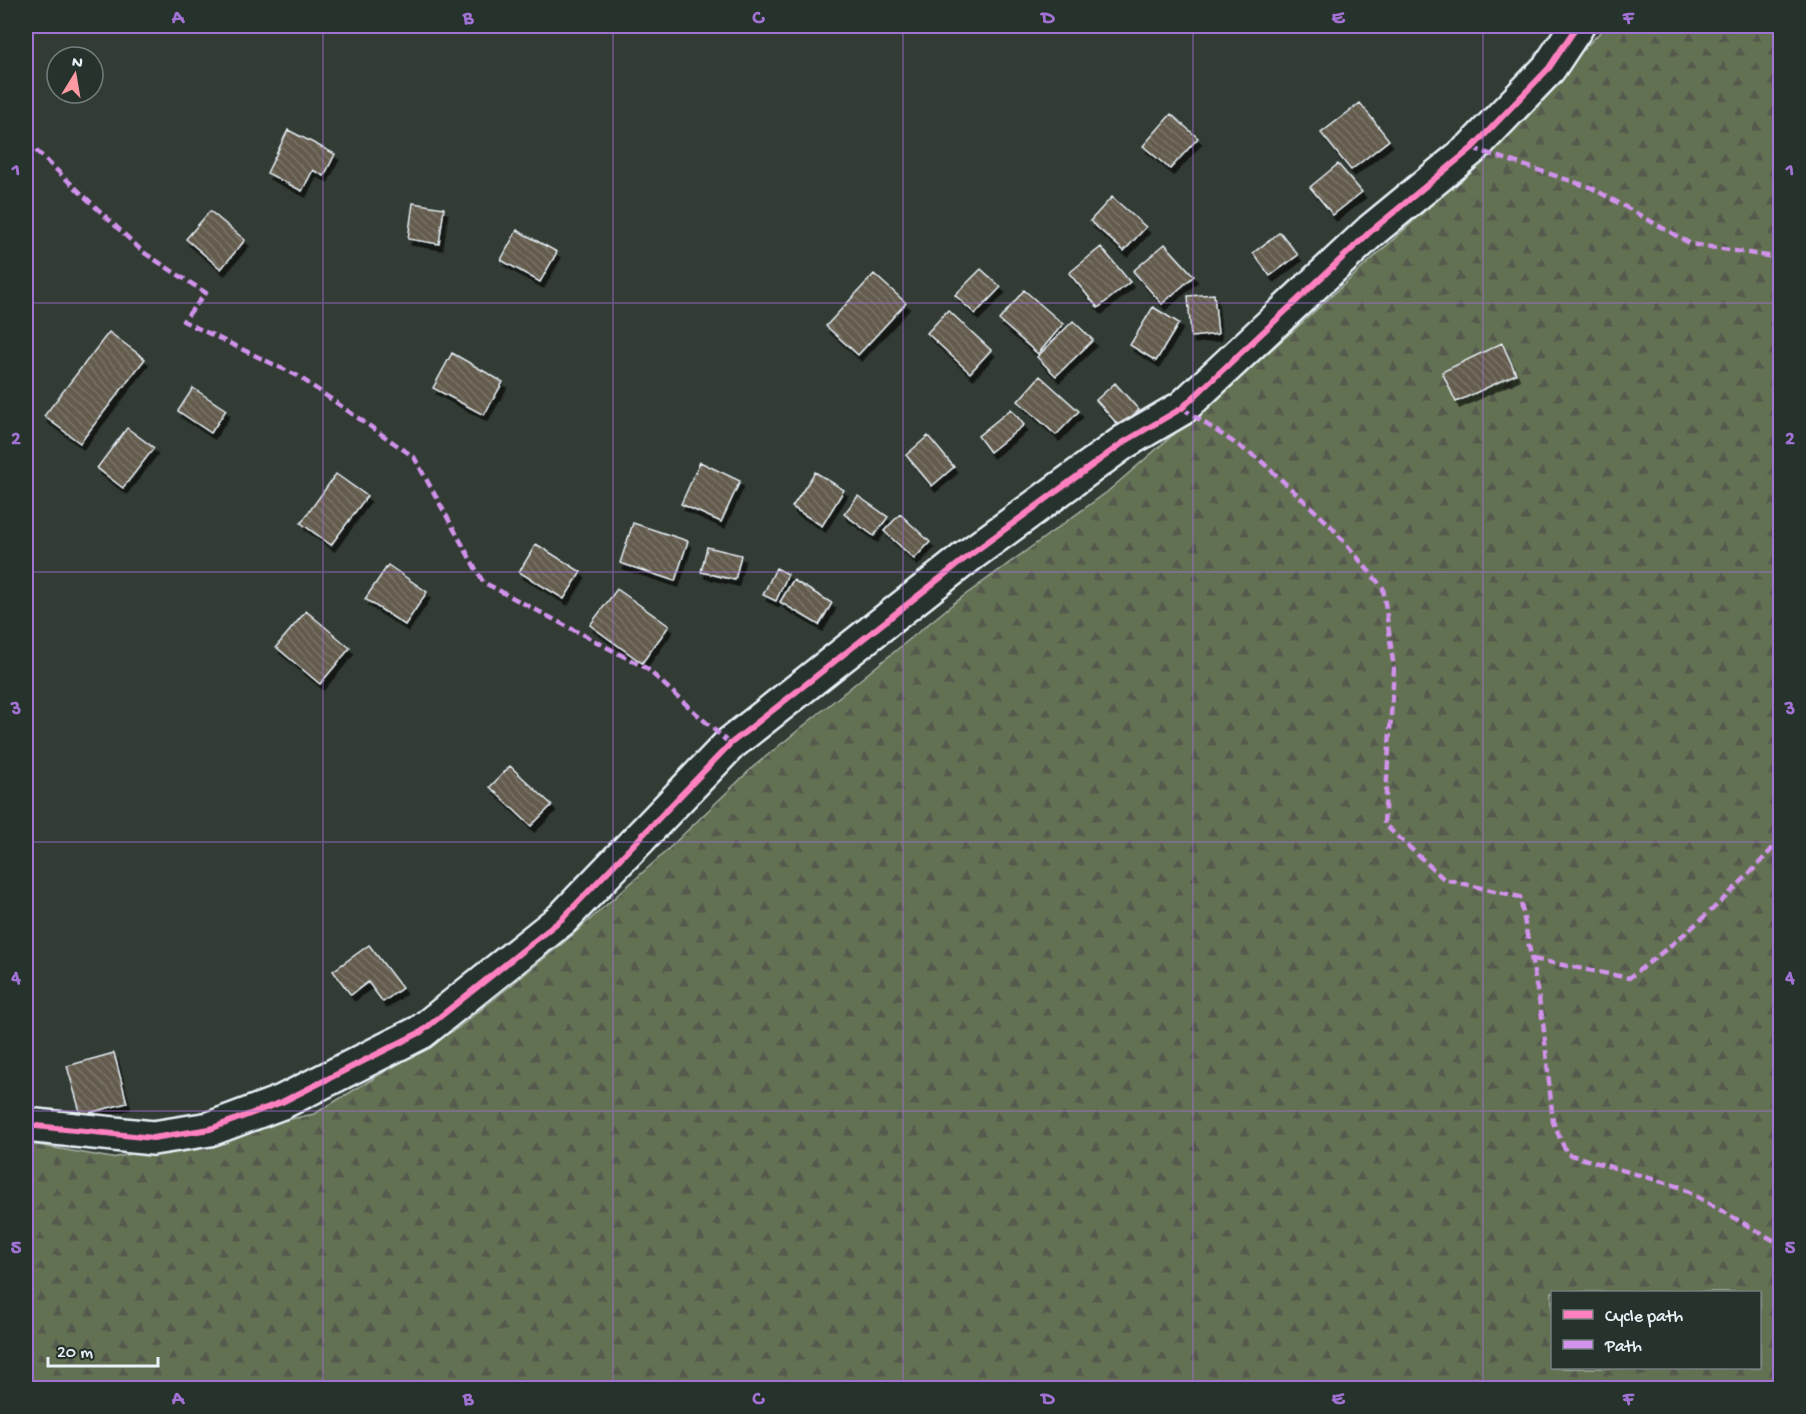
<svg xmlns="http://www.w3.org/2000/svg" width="1806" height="1414" viewBox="0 0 1806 1414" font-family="'Gochi Hand',sans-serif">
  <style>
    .forest { fill: url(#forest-firs); stroke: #a6b1a5; stroke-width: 1.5; fill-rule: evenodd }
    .building { fill: url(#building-back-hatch); stroke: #e8f1f8; stroke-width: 1.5; filter: url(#shadow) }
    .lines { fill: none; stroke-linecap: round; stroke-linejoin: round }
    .street-casing { stroke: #e8f1f8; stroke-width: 38 }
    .street { stroke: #26332d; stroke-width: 33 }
    .quiet { stroke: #d193ec; stroke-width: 4.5; stroke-dasharray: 9 4.5; stroke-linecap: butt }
    .cycleway-casing { stroke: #26332d; stroke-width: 10 }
    .cycleway { stroke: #ff80c0; stroke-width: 6 }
    .grid { fill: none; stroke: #a171d3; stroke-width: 1.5; stroke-opacity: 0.55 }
    .neatline { fill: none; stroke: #a171d3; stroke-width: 2 }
    .grid-label { font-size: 20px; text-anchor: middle; font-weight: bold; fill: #a171d3 }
  </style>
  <defs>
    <pattern id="forest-firs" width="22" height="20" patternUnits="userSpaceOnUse" patternTransform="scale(1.5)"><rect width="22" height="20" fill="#647152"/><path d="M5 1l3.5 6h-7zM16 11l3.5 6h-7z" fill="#545a4e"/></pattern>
    <pattern id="building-back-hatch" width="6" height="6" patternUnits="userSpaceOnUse" patternTransform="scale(1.5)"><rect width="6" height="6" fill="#645b4e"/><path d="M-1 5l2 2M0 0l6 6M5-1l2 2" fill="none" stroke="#7a7368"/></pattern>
    <filter id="shadow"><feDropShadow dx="3.5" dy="6" stdDeviation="0" flood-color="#0009"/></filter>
  </defs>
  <rect width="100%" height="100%" fill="#323b34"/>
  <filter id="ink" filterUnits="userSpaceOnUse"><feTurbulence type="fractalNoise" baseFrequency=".0167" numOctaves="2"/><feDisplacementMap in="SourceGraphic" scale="12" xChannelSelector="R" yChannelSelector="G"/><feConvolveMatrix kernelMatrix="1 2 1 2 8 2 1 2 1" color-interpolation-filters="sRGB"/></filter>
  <g filter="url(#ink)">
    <path class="forest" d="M1606 26H1780V1388H26V1143L112 1158 314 1114 458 1028 568 939 660 857 753 767 954 603 1107 492 1294 330 1455 183ZM1552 1292H1760V1368H1552Z"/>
    <path class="building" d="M1360 103 1389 140 1351 170 1321 133Z
      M1171 114 1198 138 1170 169 1143 146Z
      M288 130 335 154 324 176 313 170 302 191 267 173Z
      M1338 164 1362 192 1333 215 1310 187Z
      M1112 197 1146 227 1124 251 1090 221Z
      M413 203 444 208 439 244 408 239Z
      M210 211 245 240 221 269 186 239Z
      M517 230 557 252 540 282 501 260Z
      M1280 232 1298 255 1270 276 1253 253Z
      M1165 244 1194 276 1162 304 1133 271Z
      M1101 247 1130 282 1098 308 1069 273Z
      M981 269 1001 287 975 314 955 295Z
      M874 274 906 303 858 355 826 326Z
      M1024 290 1063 324 1038 354 999 320Z
      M1214 294 1218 334 1191 337 1188 296Z
      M1153 307 1179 323 1156 361 1130 345Z
      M948 310 991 350 970 373 927 333Z
      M1073 321 1093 340 1056 376 1037 357Z
      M109 332 145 359 80 443 44 416Z
      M1502 343 1516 374 1456 402 1442 372Z
      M452 353 503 382 484 415 433 388Z
      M1040 376 1079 411 1056 435 1018 401Z
      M1115 383 1139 410 1120 427 1096 400Z
      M193 388 226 410 211 433 178 411Z
      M1011 409 1024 425 990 452 978 436Z
      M127 428 154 448 123 488 97 468Z
      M928 436 954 467 932 486 906 455Z
      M700 462 740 481 721 522 681 504Z
      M815 472 844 490 822 526 792 507Z
      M336 474 367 496 331 545 301 523Z
      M858 496 888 517 874 536 844 514Z
      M900 514 930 542 914 559 884 531Z
      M633 523 688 541 675 581 620 563Z
      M536 544 581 572 564 599 519 572Z
      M707 547 741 555 735 580 701 572Z
      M388 565 427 592 405 625 365 599Z
      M776 568 788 574 776 601 763 595Z
      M793 580 832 603 819 625 780 602Z
      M617 589 669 626 642 663 590 625Z
      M306 611 350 648 320 684 276 647Z
      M510 766 552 805 531 826 490 787Z
      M369 945 402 988 383 1002 368 982 351 995 333 971Z
      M114 1053 127 1103 81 1115 67 1066Z"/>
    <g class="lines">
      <g class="street-casing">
        <path id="street" d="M26 1125 153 1138 210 1129 282 1102 421 1032 562 919 730 744 967 557 1124 442 1182 408 1371 231 1472 148 1549 68 1577 26"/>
      </g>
      <use href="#street" class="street"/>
      <path class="quiet" d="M26 141 143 252 206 293 183 321 298 376 414 457 483 582 646 668 730 744
        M1472 148 1592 188 1691 244 1780 258
        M1182 408 1260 460 1330 525 1383 588 1394 669 1384 824 1444 879 1520 897 1543 1022 1553 1122 1567 1154 1680 1187 1780 1244
        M1533 959 1629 978C1686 935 1733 894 1780 840"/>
      <g class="cycleway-casing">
        <path id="cycleway" d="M26 1125 153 1138 210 1129 282 1102 421 1032 562 919 730 744 967 557 1124 442 1182 408 1371 231 1472 148 1549 68 1577 26"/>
      </g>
      <use href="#cycleway" class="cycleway"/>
    </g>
  </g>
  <path class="grid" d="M323 26V1388M613 26V1388M903 26V1388M1193 26V1388M1483 26V1388M26 303H1780M26 572H1780M26 842H1780M26 1111H1780"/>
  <rect width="1806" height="1414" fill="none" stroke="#26332d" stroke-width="66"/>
  <rect x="1551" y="1291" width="210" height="78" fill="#26332d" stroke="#747f7e" stroke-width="1.5"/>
  <rect x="1563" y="1310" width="30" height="9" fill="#ff80c0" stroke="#747f7e" stroke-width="1.5"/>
  <text x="1605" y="1321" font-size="18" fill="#e8f1f8">Cycle path</text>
  <rect x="1563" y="1340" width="30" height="9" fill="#d193ec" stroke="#747f7e" stroke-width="1.5"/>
  <text x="1605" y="1351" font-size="18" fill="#e8f1f8">Path</text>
  <g transform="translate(75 75) rotate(11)"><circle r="28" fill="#26332d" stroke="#747f7e" stroke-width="1.5"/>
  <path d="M0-4.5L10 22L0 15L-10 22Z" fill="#ff9aa2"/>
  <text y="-9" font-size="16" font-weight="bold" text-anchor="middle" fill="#e8f1f8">N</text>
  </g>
  <path d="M48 1357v9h110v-9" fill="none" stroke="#e8f1f8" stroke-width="3"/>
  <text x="57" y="1357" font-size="18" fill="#e8f1f8" stroke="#26332d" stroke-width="4.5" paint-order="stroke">20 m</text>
  <rect x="33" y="33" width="1740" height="1348" class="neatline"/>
  <g class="grid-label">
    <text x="178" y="23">A</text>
    <text x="468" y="23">B</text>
    <text x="758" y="23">C</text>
    <text x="1048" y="23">D</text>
    <text x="1338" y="23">E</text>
    <text x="1628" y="23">F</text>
    <text x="16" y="175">1</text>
    <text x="1790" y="175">1</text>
    <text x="16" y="444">2</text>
    <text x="1790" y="444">2</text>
    <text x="16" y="714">3</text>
    <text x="1790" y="714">3</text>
    <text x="16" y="983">4</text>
    <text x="1790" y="983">4</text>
    <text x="16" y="1253">5</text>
    <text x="1790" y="1253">5</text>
    <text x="178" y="1404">A</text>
    <text x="468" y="1404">B</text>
    <text x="758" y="1404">C</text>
    <text x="1048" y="1404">D</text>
    <text x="1338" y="1404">E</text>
    <text x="1628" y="1404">F</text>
  </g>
</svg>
